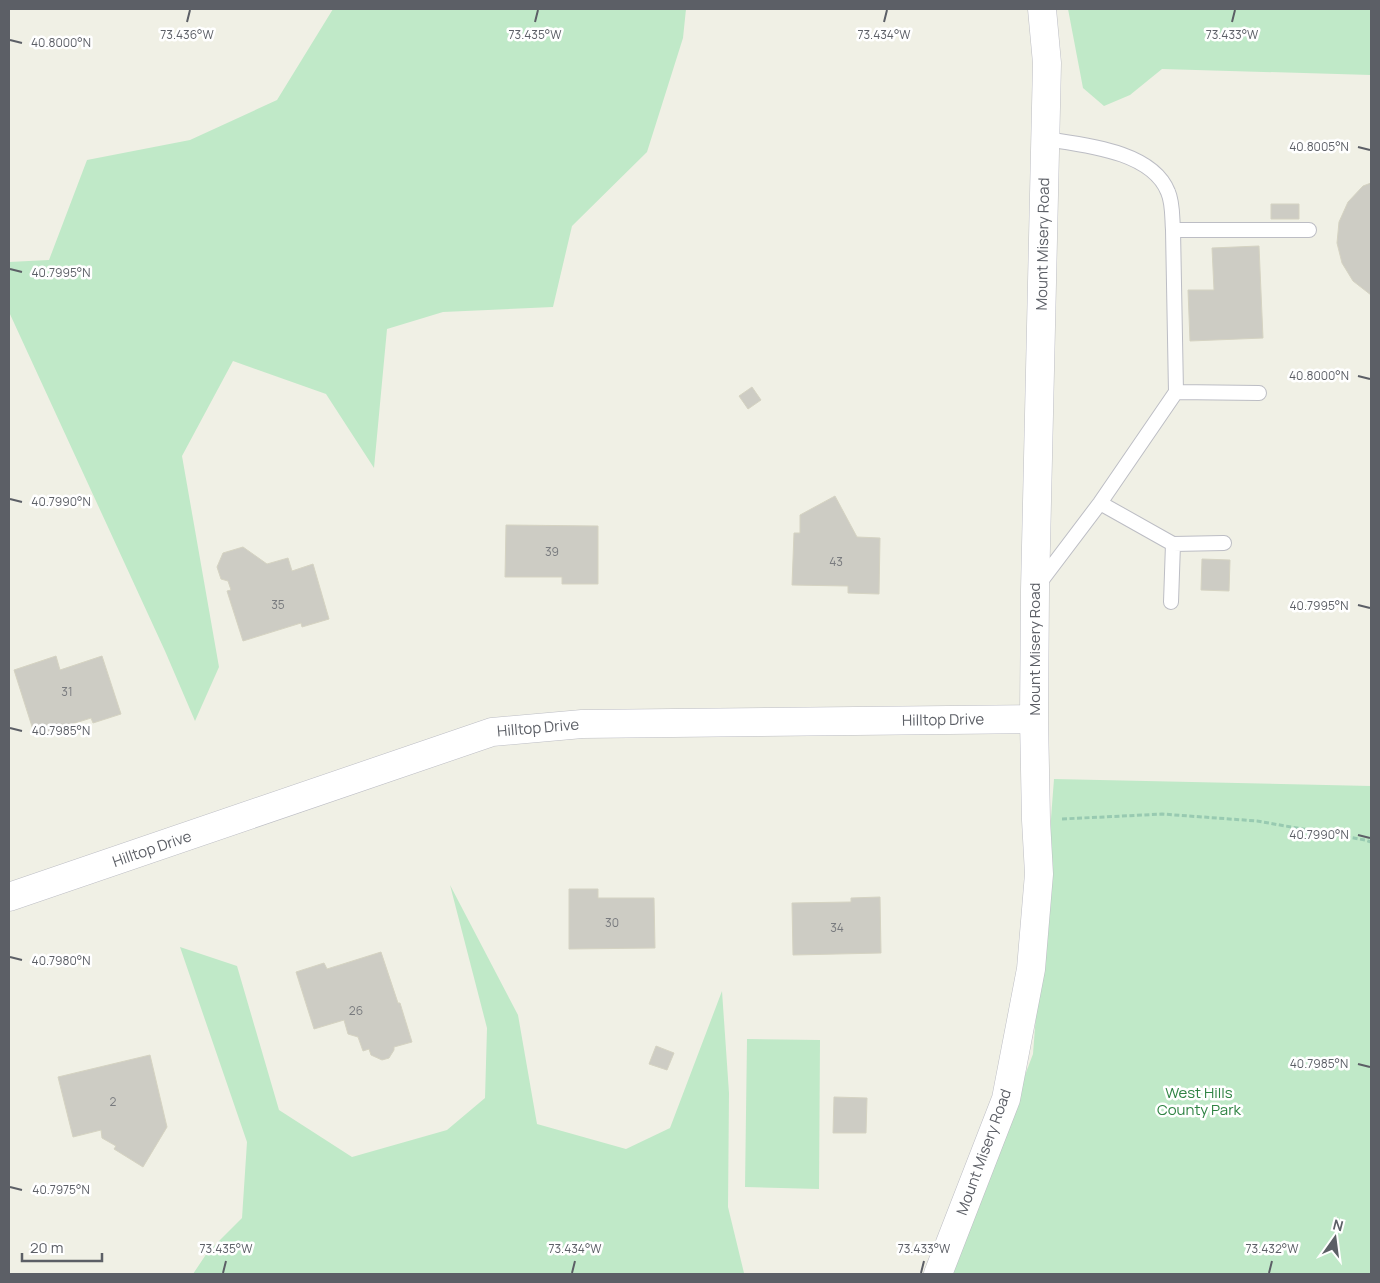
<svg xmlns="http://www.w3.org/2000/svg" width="1380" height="1283" viewBox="0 0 1380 1283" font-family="Manrope,sans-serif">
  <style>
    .green { fill: #c0e9c8 }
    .building { fill: #cdccc4; stroke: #d5d3c2 }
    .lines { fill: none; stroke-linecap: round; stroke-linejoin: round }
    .service-casing { stroke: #bcbdc4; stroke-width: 16 }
    .minor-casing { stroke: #bcbdc4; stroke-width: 29 }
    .path { stroke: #98cab1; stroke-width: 3; stroke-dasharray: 5 2.5; stroke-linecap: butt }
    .service { stroke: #fff; stroke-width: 14 }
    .minor { stroke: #fff; stroke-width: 28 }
    .ticks { fill: none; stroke: #5c5f66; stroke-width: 2 }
    .labels { text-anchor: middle; stroke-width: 5; stroke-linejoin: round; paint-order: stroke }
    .number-label { font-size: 12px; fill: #787a7e }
    .street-label { font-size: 15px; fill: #5c5f66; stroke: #fff }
    .park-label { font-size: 15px; fill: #2f8343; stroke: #fff }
    .ticks-label { font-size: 12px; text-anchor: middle; fill: #5c5f66; stroke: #fff; stroke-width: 5; stroke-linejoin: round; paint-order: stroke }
  </style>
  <rect width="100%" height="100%" fill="#f0f0e5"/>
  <path class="green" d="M333 9H686L683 38 647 152 572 226 553 307 443 312 387 329 374 468 326 394 233 361 182 456 219 667 195 721 165 651 9 312V262L49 260 87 160 190 140 277 100Z
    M1068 9H1371V75L1162 69 1130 95 1104 106 1083 88Z
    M1054 779 1371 786V1274H950L1033 1054Z
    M450 885 518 1015 537 1124 626 1149 670 1128 722 991 729 1093 728 1207 744 1273 743 1274H193L207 1253 242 1218 247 1142 180 947 237 966 279 1110 352 1157 447 1130 485 1098 487 1028Z
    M747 1039 820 1040 819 1189 745 1187Z"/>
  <path class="building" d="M1371 183V295L1353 281 1342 263 1337 243 1339 222 1348 202 1363 186Z
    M1271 204H1299V219H1271Z
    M1259 246 1263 338 1190 341 1188 290H1214L1212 248Z
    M752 387 761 400 748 409 739 396Z
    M835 496 857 537 880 538 879 594 848 593V586L792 585 794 533H800V515Z
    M506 525 598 526V584H562V577H505Z
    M243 547 267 564 288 558 292 571 313 564 329 619 302 627 301 623 243 641 227 591 231 590 228 581 221 579 217 567 223 553Z
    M1202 559 1230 560 1229 591 1201 590Z
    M56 656 60 670 102 656 121 714 93 723 91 718 35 736 14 670Z
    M569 889H598V898H654L655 948 569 949Z
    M880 897 881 953 793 955 792 903 851 902V898Z
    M381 952 398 1003H400L412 1042 394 1047V1050L389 1058 382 1060 371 1055 369 1049 363 1051 358 1037 348 1034 344 1020 314 1029 296 972 324 963 327 969Z
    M656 1046 674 1053 667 1070 649 1064Z
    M150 1055 167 1127 143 1167 114 1149 116 1146 102 1138 101 1130 73 1137 58 1077Z
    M834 1097 867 1098 866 1133H833Z"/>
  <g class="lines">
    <g class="service-casing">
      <path id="service" d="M1173 230H1309
        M1176 392 1259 393
        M1100 503 1173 544 1224 543
        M1038 585 1100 503 1176 392 1173 230C1172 218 1173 203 1168 192 1152 151 1084 145 1046 139
        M1171 602 1173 544"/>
    </g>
    <g class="minor-casing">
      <path id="minor" d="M9 897 492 732 582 724 1034 719
        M938 1274 1006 1099 1031 969 1039 874 1036 820 1034 719 1035 590 1047 63 1042 9"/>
    </g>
    <path class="path" d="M1062 819 1162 814 1257 821 1365 840 1371 842"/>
    <use href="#service" class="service"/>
    <use href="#minor" class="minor"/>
  </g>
  <path class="ticks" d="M187 22 190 10M535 22 538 10M884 22 887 10M1232 22 1235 10M10 40 22 43M1358 147 1370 150M10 269 22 272M1358 376 1370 379M10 499 22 502M1358 605 1370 608M10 728 22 731M1358 835 1370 838M10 957 22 960M1358 1064 1370 1067M10 1187 22 1190M223 1273 226 1261M572 1273 575 1261M921 1273 924 1261M1269 1273 1272 1261"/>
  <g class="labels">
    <g class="number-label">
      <text x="552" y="556">39</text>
      <text x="836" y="566">43</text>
      <text x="278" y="609">35</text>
      <text x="67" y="696">31</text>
      <text x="612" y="927">30</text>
      <text x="837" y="932">34</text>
      <text x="356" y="1015">26</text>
      <text x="113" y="1106">2</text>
    </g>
    <g class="street-label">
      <text transform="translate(1043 244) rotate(-89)" y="5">Mount Misery Road</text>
      <text transform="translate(1035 649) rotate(-90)" y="5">Mount Misery Road</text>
      <text transform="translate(943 720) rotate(-1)" y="5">Hilltop Drive</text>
      <text transform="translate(538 728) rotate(-5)" y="5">Hilltop Drive</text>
      <text transform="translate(152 849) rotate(-19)" y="5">Hilltop Drive</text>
      <text transform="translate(984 1152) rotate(-70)" y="5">Mount Misery Road</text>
    </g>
    <g class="park-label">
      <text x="1199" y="1098">West Hills<tspan x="1199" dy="17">County Park</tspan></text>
    </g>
  </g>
  <g class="ticks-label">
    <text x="187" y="39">73.436°W</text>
    <text x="535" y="39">73.435°W</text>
    <text x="884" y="39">73.434°W</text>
    <text x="1232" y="39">73.433°W</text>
    <text x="61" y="47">40.8000°N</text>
    <text x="1319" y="151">40.8005°N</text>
    <text x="61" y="277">40.7995°N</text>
    <text x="1319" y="380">40.8000°N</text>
    <text x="61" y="506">40.7990°N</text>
    <text x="1319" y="610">40.7995°N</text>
    <text x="61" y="735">40.7985°N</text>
    <text x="1319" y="839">40.7990°N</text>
    <text x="61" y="965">40.7980°N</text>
    <text x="1319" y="1068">40.7985°N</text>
    <text x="61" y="1194">40.7975°N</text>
    <text x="226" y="1253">73.435°W</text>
    <text x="575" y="1253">73.434°W</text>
    <text x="924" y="1253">73.433°W</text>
    <text x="1272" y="1253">73.432°W</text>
  </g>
  <rect width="1380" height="1283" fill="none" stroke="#5c5f66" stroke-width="20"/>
  <g transform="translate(1335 1238) rotate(14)" stroke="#ffffff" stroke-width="4" paint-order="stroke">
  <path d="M0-4L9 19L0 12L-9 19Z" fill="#5c5f66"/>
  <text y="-8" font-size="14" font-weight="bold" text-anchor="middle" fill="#5c5f66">N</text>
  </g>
  <path d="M22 1253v8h80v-8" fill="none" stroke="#5c5f66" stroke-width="2.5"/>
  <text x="30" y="1253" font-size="15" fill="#5c5f66" stroke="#ffffff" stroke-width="4" paint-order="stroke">20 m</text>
</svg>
